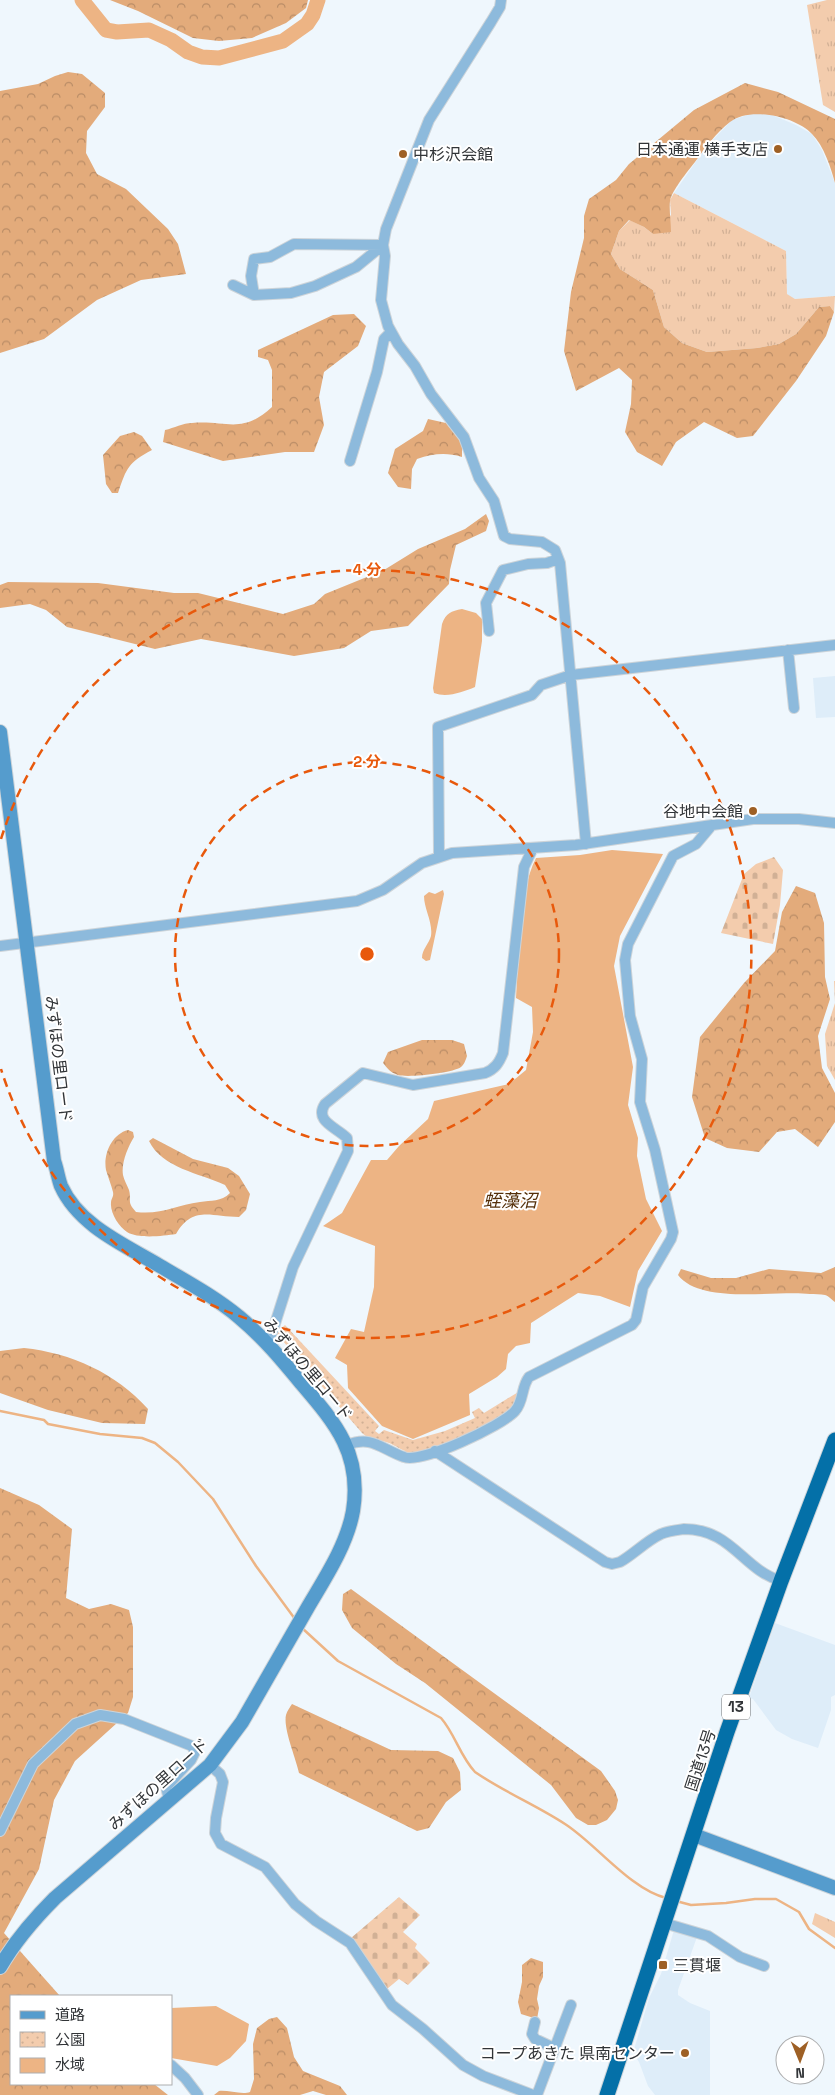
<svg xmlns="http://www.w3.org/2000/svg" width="835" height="2095" viewBox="0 0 835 2095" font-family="'Space Grotesk','Noto Sans JP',sans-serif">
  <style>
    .built { fill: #deedf9 }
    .grass { fill: url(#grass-tufts) }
    .forest { fill: url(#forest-crowns) }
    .cemetery { fill: url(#cemetery-stones) }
    .park { fill: url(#park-dots) }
    .water { fill: #edb484 }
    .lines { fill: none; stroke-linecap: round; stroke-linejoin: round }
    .stream { stroke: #edb484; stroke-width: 2.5 }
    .river { stroke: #edb484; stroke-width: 15 }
    .street-casing { stroke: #cdd4d9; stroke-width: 12 }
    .secondary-casing { stroke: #cdd4d9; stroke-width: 16 }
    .highway-casing { stroke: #cdd4d9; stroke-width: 17 }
    .street { stroke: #8dbadc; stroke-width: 10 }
    .secondary { stroke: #559ccd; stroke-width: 14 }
    .highway { stroke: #0470a8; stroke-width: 15 }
    .ring { fill: none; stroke: #e8590c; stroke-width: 2.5; stroke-dasharray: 9 6 }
    .poi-dot { fill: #9e6025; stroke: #fff; stroke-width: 2 }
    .labels { text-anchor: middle; stroke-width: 4; stroke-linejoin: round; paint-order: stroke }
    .shield { fill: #fff; stroke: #6f7173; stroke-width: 1 }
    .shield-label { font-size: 15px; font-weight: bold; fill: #313437 }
    .poi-label { font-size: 16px; fill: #313437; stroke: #fff; text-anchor: end }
    .street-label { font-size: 16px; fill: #313437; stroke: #fff }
    .water-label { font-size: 18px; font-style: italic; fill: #55300a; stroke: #fff }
    .centre { fill: #e8590c; stroke: #fff; stroke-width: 2.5 }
    .ring-label { font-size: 15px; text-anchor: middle; font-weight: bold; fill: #e8590c; stroke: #fff; stroke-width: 4; stroke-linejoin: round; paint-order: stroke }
  </style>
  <defs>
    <pattern id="grass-tufts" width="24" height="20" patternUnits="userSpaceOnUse" patternTransform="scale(1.25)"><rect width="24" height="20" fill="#f3ccad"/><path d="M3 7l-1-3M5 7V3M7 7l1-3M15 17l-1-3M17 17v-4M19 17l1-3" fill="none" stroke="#d1b095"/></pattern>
    <pattern id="forest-crowns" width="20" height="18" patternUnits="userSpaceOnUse" patternTransform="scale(1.25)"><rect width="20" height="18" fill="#e3ab7b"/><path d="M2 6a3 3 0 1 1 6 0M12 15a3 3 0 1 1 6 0" fill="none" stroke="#b98c66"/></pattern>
    <pattern id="cemetery-stones" width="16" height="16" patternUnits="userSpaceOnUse" patternTransform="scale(1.25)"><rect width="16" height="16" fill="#f3ccad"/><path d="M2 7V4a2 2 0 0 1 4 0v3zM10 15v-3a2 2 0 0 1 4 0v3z" fill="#d1b095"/></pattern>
    <pattern id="park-dots" width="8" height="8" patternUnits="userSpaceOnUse" patternTransform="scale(1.25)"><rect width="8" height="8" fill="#f3ccad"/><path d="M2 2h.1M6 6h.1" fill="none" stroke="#d1b095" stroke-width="1.8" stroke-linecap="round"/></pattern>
  </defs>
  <rect width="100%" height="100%" fill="#eff7fd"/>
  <path class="built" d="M753 113 770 114 796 125 812 134 822 150 835 183V296L795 299 790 297 787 294 786 251 674 193 706 147 732 120Z
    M835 676V717L816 718 813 678Z
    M775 1623 835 1645V1695L831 1697V1710L818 1748 792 1739 776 1730 753 1699 749 1698Z
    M674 1930 697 1937 678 1990V1995L690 2003 710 2011V2095H655L648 2086 639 2062 633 2053 649 1998 661 1974Z"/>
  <path class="grass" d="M827 0H835V112L823 105 807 5Z
    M674 193 786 251 787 294 795 299 835 296 834 312 830 306 819 307 796 334 779 344 757 348 707 352 682 343 664 327 653 290 620 269 611 254 619 231 630 220 644 227 653 234 671 215 670 200Z
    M834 981H835V1080L827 1066 825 1034 835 1003Z
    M815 1913 835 1922V1938L812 1924Z"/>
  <path class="forest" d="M110 0H308L306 8 286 23 252 38 219 41 193 38 138 11Z
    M68 72 82 74 105 93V107L87 131 86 153 97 174 126 189 168 229 178 244 186 274 141 280 97 300 44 339 0 353V91L38 84 55 76Z
    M745 83 778 92 835 119V183C831 168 824 146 812 134 796 117 750 106 730 122 717 132 705 148 695 162 688 171 672 190 670 201 669 210 671 222 671 232L653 234 644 227 629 220 619 231 611 254 620 269 653 290 664 327 682 343 707 352 757 348 779 344 796 334 819 307 830 306 834 312 826 336 796 381 753 436 737 438 704 422 676 442 662 466 637 452 625 432 631 404 632 380 619 368 576 391 564 351 571 292 584 238V216L589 199 616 180 629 164 694 110Z
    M354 314 366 326 358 346 324 372 319 397 324 425 314 452H285L223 461 163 442 165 430C174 428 183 423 192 423 227 420 242 435 272 407V370L268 360 258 357V350L333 315Z
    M428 419 446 423 462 443V457C445 452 433 454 417 459L412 469 411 489 398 487 388 473 395 449 423 431Z
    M134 432 142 436 152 450C128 463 127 467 118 493H112L106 484 103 455 120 436Z
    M486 514 489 521 486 531 456 545 450 570 449 584 408 626 371 631 344 648 294 656 201 639 155 649 67 627 46 610 30 604 0 608V585L8 582 98 583 174 593H198L283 614 314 604 325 594 384 570 418 549 465 529Z
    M796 886 815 893 824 923 825 977 830 999 818 1036 822 1068 835 1093V1122L818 1147 795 1129 777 1132 759 1152 727 1148 705 1138 692 1097 700 1037 744 983 775 951 782 912Z
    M422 1040H452L464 1044 467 1056C466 1059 464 1065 461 1067 453 1073 408 1078 398 1075 391 1073 387 1068 383 1063L388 1052Z
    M128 1130 133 1132 134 1137C128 1147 121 1163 123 1175 124 1180 127 1185 129 1190 132 1201 126 1201 136 1212 162 1215 176 1205 200 1202 211 1200 221 1202 230 1193L225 1185C199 1173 162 1168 149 1141L153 1138 193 1159 228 1168 239 1176 250 1194 246 1210 239 1217C211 1217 193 1205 176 1234 163 1236 138 1239 127 1232 119 1227 110 1213 111 1203 111 1198 114 1197 113 1192 111 1184 108 1177 106 1170 103 1154 112 1134 128 1130Z
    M835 1267V1302C832 1300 829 1296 825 1295 821 1294 814 1294 810 1294 775 1290 701 1305 678 1275L681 1269 711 1278H736L769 1269 821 1273Z
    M24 1348C71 1353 116 1373 148 1409L145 1424 102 1423 48 1410 0 1393V1351Z
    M0 1488 39 1505 72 1529 66 1598 89 1609 111 1604 129 1610 133 1627V1697L128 1713 75 1761 54 1800 39 1869 4 1933 60 1996H11V2084H154L168 2095H0Z
    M351 1589 601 1771 615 1791 618 1800 616 1809 607 1820 596 1825H588L576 1818 551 1785 425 1683 396 1664 352 1628 342 1610 343 1594Z
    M292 1704 391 1750 438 1751 453 1758 460 1772 461 1790 446 1802 429 1828 417 1831 299 1773C296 1758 283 1729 286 1715 287 1711 290 1707 292 1704Z
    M531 1958 543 1962V1977L539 1986 537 1999 539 2008 537 2019 521 2014 518 2002 522 1982V1965Z
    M277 2017 287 2028 294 2057 303 2071 340 2086 347 2095H326L313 2091 300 2095H214L219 2091C228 2090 242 2095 250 2092L254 2079 253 2044 257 2028 269 2019Z"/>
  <path class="cemetery" d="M774 857 783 870 780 905 773 944 721 933 744 874 756 864Z
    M399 1897 420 1915 403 1932 417 1944 415 1948 430 1963 408 1985 399 1979 387 1989 351 1938Z"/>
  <path class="park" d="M285 1325 379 1426 375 1431 379 1434 384 1430 413 1440 445 1431 475 1418 472 1412 479 1408 484 1413 520 1391 511 1412 452 1443 406 1455 405 1451C398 1448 388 1441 381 1441 373 1440 369 1439 362 1433L276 1333Z"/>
  <path class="water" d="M462 609 476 613 482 619V641L475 687C463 692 447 698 434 693L433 688 442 624C446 613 451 611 462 609Z
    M612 850 663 854 620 936 614 966 633 1067 628 1105 638 1138 637 1156 646 1199 662 1231 638 1271 630 1307 600 1296 578 1293 531 1323 530 1343 516 1346 508 1354 506 1369 497 1377 469 1394 470 1415 413 1439 382 1426 348 1388 347 1365 335 1358 351 1329 364 1332 374 1287 375 1246 323 1226 342 1213 371 1160H387L399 1146 428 1119 434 1101 509 1084 526 1070 533 1032 532 1007 516 998C519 956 517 896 536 858L580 855Z
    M443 890 444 894 430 960 426 961 422 958C422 949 429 944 431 936 433 922 424 909 424 896L429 892 435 894Z
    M216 2006 249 2024 246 2041 230 2058 217 2066 171 2058V2008Z"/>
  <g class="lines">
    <path class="stream" d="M0 1411 44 1420 48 1424 100 1434 142 1438 155 1443 178 1462 213 1499 256 1566 295 1619
      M302 1628 338 1661 441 1718C455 1734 460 1756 475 1772 504 1792 536 1805 565 1824 595 1843 630 1889 666 1898
      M676 1901 691 1905 726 1903 755 1899H776L799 1912 809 1929 835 1948"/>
    <path class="river" d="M82 0 106 30 117 32 149 30 171 40 188 52 202 57 219 58 283 41 307 24 313 15 318 0"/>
    <g class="street-casing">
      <path id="street" d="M501 0 500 7 491 22 429 120 386 229 383 245 385 256 381 300 388 326 398 344 415 366 431 394 464 437 479 478 494 501 504 536 510 539 542 542 555 550 560 563 586 844
        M233 285 254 295 291 293 315 286 356 267 383 245
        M254 295 251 276 254 259 270 257 294 244 383 245
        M350 461 377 372 384 339 391 332
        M489 631 486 603 503 570 528 564 547 563 558 559
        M788 650 794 708
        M439 857 438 727 532 695 541 685 571 675 835 645
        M0 946 357 901 383 890 422 863 452 853 576 845 753 819H799L835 823
        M267 1343 273 1330 293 1267 348 1151 347 1138C336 1127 314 1121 325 1104L363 1073 413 1085 485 1073C495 1069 499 1063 503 1053L524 867 533 848
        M347 1445C372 1435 381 1449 404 1457 421 1464 502 1426 515 1411 524 1401 521 1387 529 1377L632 1325 636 1320 643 1287 671 1239 673 1232 655 1150 640 1102 642 1059 630 1016 625 960 628 944 673 856 696 844 712 825
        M435 1451 605 1562 612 1564 620 1562C634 1554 646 1541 661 1534 668 1531 677 1530 684 1529 732 1529 742 1569 781 1581
        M210 1765 220 1774 223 1782 216 1818 215 1833 221 1844 265 1867 295 1904 316 1921 350 1943 392 2005 423 2029 463 2065 483 2076 533 2095
        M0 1831 33 1764 75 1724 100 1715 124 1719 192 1746 195 1752 191 1760 166 1787 169 1800
        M664 1923 708 1936 740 1957 764 1966
        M535 2022 532 2034 535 2039 554 2048
        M171 2065 185 2078 198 2095
        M537 2095 571 2005"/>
    </g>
    <g class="secondary-casing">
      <path id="secondary" d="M0 732 54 1161C57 1169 58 1178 61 1186 79 1226 125 1245 160 1266 187 1282 215 1297 239 1317 263 1337 282 1360 301 1383 336 1424 362 1454 353 1511 347 1545 325 1578 308 1607 286 1645 264 1683 242 1722L210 1765 55 1898C34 1919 15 1941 0 1967
        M694 1835 835 1888"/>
    </g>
    <g class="highway-casing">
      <path id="highway" d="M607 2095 727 1732 781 1581 835 1440"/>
    </g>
    <use href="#street" class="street"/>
    <use href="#secondary" class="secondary"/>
    <use href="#highway" class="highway"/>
  </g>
  <g class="ring">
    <circle cx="367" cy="954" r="192"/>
    <path d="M1 839A384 384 0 1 1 1 1069"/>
  </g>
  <g class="poi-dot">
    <circle cx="778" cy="149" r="5"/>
    <circle cx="403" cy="154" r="5"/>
    <circle cx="753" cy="811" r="5"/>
    <rect x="658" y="1960" width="10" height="10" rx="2.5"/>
    <circle cx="685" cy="2053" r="5"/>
  </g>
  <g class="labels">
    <rect class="shield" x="722" y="1694.5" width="28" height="25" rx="4"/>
    <g class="shield-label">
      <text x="736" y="1712">13</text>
    </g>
    <g class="poi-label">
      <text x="768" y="155">日本通運 横手支店</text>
      <text x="413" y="160" text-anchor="start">中杉沢会館</text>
      <text x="743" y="817">谷地中会館</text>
      <text x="673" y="1971" text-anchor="start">三貫堰</text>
      <text x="675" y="2059">コープあきた 県南センター</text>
    </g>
    <g class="street-label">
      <text transform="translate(59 1059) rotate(83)" y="6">みずほの里ロード</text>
      <text transform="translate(308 1369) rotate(50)" y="6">みずほの里ロード</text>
      <text transform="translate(700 1760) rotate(-72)" y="6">国道13号</text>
      <text transform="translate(158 1784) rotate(-42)" y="6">みずほの里ロード</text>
    </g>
    <g class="water-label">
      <text x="510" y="1207">蛭藻沼</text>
    </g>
  </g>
  <circle cx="367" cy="954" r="8" class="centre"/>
  <g class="ring-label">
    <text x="367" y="575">4 分</text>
    <text x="367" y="767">2 分</text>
  </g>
  <rect x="10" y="1995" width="162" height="90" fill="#ffffff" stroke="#adaeaf"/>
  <rect x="20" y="2011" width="25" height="8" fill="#559ccd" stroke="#adaeaf"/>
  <text x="55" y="2020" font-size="15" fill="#313437">道路</text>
  <rect x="20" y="2032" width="25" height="15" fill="url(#park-dots)" stroke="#adaeaf"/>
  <text x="55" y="2045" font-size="15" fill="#313437">公園</text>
  <rect x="20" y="2058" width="25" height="15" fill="#edb484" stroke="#adaeaf"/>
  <text x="55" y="2070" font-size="15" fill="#313437">水域</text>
  <g transform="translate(800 2060) rotate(179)"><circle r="24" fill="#ffffff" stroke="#adaeaf"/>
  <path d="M0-4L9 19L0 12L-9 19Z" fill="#9e6025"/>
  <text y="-8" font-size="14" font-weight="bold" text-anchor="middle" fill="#313437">N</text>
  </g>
</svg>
